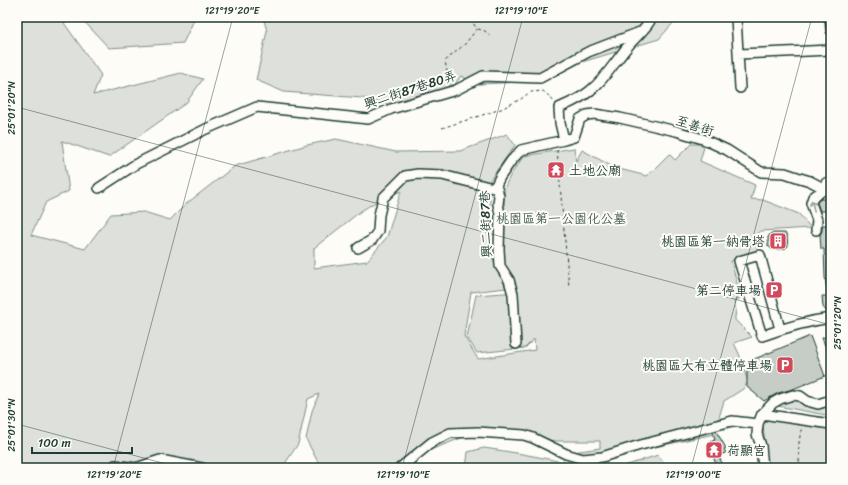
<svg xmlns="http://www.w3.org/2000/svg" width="848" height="485" viewBox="0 0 848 485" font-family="Sriracha,'LXGW WenKai TC',sans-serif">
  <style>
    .green { fill: #dde0db; stroke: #7e8e88; fill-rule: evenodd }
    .building { fill: #c6cdc7; stroke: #1f3d34 }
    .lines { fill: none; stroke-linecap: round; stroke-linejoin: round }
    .minor-casing { stroke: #1f3d34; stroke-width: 12 }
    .path { stroke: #1f3d34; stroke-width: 1; stroke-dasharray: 3 3; stroke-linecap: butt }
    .minor { stroke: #fdfcf7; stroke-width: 9 }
    .oneway { stroke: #8e9c96 }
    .ticks { fill: none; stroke: #1f3d34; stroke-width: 1; stroke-opacity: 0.45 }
    .labels { text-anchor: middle; stroke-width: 4; stroke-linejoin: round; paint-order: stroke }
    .street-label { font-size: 13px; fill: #1f3d34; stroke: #fdfcf7 }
    .poi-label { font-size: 13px; fill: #1f3d34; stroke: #fdfcf7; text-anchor: end }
    .park-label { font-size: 13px; fill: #455e55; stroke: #fdfcf7 }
    .neatline { fill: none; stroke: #1f3d34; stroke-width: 1.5 }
    .ticks-label { font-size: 10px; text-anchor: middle; fill: #1f3d34 }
  </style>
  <rect width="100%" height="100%" fill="#fdfcf7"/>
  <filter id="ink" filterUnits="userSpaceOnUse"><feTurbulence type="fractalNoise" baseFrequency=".025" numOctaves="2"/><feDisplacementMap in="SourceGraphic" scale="8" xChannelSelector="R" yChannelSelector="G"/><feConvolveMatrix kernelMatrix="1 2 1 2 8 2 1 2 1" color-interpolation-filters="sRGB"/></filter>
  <g filter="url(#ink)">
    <path class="green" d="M17 17H75L64 23 101 75 93 95 181 73 203 79 186 103 109 157 62 141 69 191 46 202 31 235 85 249 111 214 144 212 170 220 186 204 235 166 307 145 336 139 396 152 460 151 507 134 515 145 490 180V252L506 288 471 292 464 336 478 359 535 350 534 339 525 348 477 353 467 337 476 295 518 292 516 285 504 262V190C508 177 516 167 524 156L574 148 576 161 582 150 615 168 647 176 669 154 675 160 691 144H698L704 147 700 161 755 185 751 199 763 200 799 214 811 228 761 231 757 233V251L756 252 731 261 741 298 734 301 736 310 735 317V320L752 337 734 343 740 356 748 382 743 389 724 401 714 434 592 461 573 452 600 448V441H556L479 431 428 451 396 468H321L306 439 312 411 319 394 308 399 298 444 282 468H17ZM401 191 387 237 367 261 314 268V248L361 211 379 200Z
      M80 17H195V18L183 43 109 48Z
      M263 17H675L674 22 659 39 582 62 545 81 478 84 461 76 445 98 395 106 362 98 284 92 256 80 267 31Z
      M793 398 803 403 831 404V416L778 406Z
      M769 419 831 429V468H767L763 425Z
      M484 448C519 453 553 459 586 468H466L468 452Z
      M658 455 669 468H618Z"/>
    <path class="building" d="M821 199H831V211H820L817 203 818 201Z
      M822 225H831V291H827L825 277 824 249H821L820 235 822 231Z
      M771 233H785L787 236 788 246 784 249H772L768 246V237Z
      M822 296H831V312H827L823 307Z
      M831 335V361L822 338Z
      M810 336 825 376 793 389 778 393 764 401 747 387V371L752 360Z
      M716 431 726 448 724 449 726 453 718 455 724 467 715 462 709 442 715 440 713 432Z"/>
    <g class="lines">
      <g class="minor-casing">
        <path id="minor" d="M736 17 740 88
          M830 17 831 30
          M738 54 831 50
          M564 140 574 137 580 119 587 115 594 114 620 118 676 131 703 139 727 150 761 172 785 173 800 178 810 181 831 192
          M99 188 136 164 206 129 257 107 368 119 391 109 456 90 483 76 540 78 588 52 640 32
          M816 230 817 220 811 203 813 197 825 189 826 183 831 181
          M358 248 372 240 378 231 379 215 383 198 405 176 418 174 442 175 497 189
          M780 329 760 255 739 261 762 336C784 328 807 321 831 318
          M516 344 513 294 509 280 500 266 499 249 500 214 498 204 499 196 496 185 500 177 511 161 521 150 564 140 560 123 559 108C570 103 582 98 591 90 606 78 616 60 629 45 636 36 648 28 652 17
          M762 414 831 424
          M115 465 136 468 160 460 202 468
          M400 468 432 442 450 433 478 432 524 435 533 438 566 454 583 459 602 457 637 446 732 421 758 424
          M763 468 761 446 757 434 758 424 762 414 773 403 780 399 793 395 800 396 807 401 818 404 831 400"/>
      </g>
      <path class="path" d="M478 29 485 31 493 38
        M449 84V82L445 61 465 44 477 29 469 17
        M442 128 501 109 521 99 530 92 543 91 550 97 554 102
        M557 150 569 287
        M99 468 106 467
        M800 468C798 453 798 442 802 427"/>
      <use href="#minor" class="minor"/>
    </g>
    <defs><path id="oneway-shaft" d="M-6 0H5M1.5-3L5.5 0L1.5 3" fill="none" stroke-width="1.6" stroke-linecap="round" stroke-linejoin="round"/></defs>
    <use class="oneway" href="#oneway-shaft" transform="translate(813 206) rotate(-101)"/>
  </g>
  <path class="ticks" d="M17 107 831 325M17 424 181 468M113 468 233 17M402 468 523 17M691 468 812 17"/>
  <defs>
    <g id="temple-square" transform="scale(0.9)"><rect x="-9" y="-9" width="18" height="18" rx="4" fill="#d1495b" stroke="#fdfcf7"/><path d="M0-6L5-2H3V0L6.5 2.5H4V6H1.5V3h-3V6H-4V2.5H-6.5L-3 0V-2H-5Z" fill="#fff"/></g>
    <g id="building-square" transform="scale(0.9)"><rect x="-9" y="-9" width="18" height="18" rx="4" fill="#d1495b" stroke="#fdfcf7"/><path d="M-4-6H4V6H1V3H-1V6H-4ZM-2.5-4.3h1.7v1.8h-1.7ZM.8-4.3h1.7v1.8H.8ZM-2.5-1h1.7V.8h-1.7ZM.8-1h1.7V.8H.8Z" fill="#fff"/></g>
    <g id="parking-square" transform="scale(0.9)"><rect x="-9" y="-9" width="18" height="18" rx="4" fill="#d1495b" stroke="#fdfcf7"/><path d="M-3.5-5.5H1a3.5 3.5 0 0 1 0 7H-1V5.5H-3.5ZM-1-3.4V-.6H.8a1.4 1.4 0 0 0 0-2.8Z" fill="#fff"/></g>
  </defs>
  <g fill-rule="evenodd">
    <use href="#temple-square" x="556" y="170"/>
    <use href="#building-square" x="778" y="241"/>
    <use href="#parking-square" x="774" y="290"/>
    <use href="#parking-square" x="785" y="365"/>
    <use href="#temple-square" x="714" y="450"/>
  </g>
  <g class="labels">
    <g class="street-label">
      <text transform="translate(410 89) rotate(-18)" y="5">興二街87巷80弄</text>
      <text transform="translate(695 125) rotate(18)" y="5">至善街</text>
      <text transform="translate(485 224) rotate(-92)" y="5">興二街87巷</text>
    </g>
    <g class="poi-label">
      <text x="569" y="175" text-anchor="start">土地公廟</text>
      <text x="765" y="246">桃園區第一納骨塔</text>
      <text x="761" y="295">第二停車場</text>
      <text x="772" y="370">桃園區大有立體停車場</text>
      <text x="727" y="455" text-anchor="start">荷顯宮</text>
    </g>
    <g class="park-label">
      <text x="561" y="223">桃園區第一公園化公墓</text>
    </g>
  </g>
  <rect width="848" height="485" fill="none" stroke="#fdfcf7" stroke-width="44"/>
  <path d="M32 447v6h100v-6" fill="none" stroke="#1f3d34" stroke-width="2"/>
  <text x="38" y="447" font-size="12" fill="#1f3d34" stroke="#fdfcf7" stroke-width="3" paint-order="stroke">100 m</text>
  <rect x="22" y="22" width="804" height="441" class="neatline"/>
  <g class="ticks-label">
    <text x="232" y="14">121°19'20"E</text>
    <text x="521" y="14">121°19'10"E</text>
    <text transform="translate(11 108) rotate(-90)" y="4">25°01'20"N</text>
    <text transform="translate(837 323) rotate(-90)" y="4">25°01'20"N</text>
    <text transform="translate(11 425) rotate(-90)" y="4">25°01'30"N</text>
    <text x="114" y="478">121°19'20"E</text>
    <text x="403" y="478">121°19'10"E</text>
    <text x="693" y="478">121°19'00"E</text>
  </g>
</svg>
